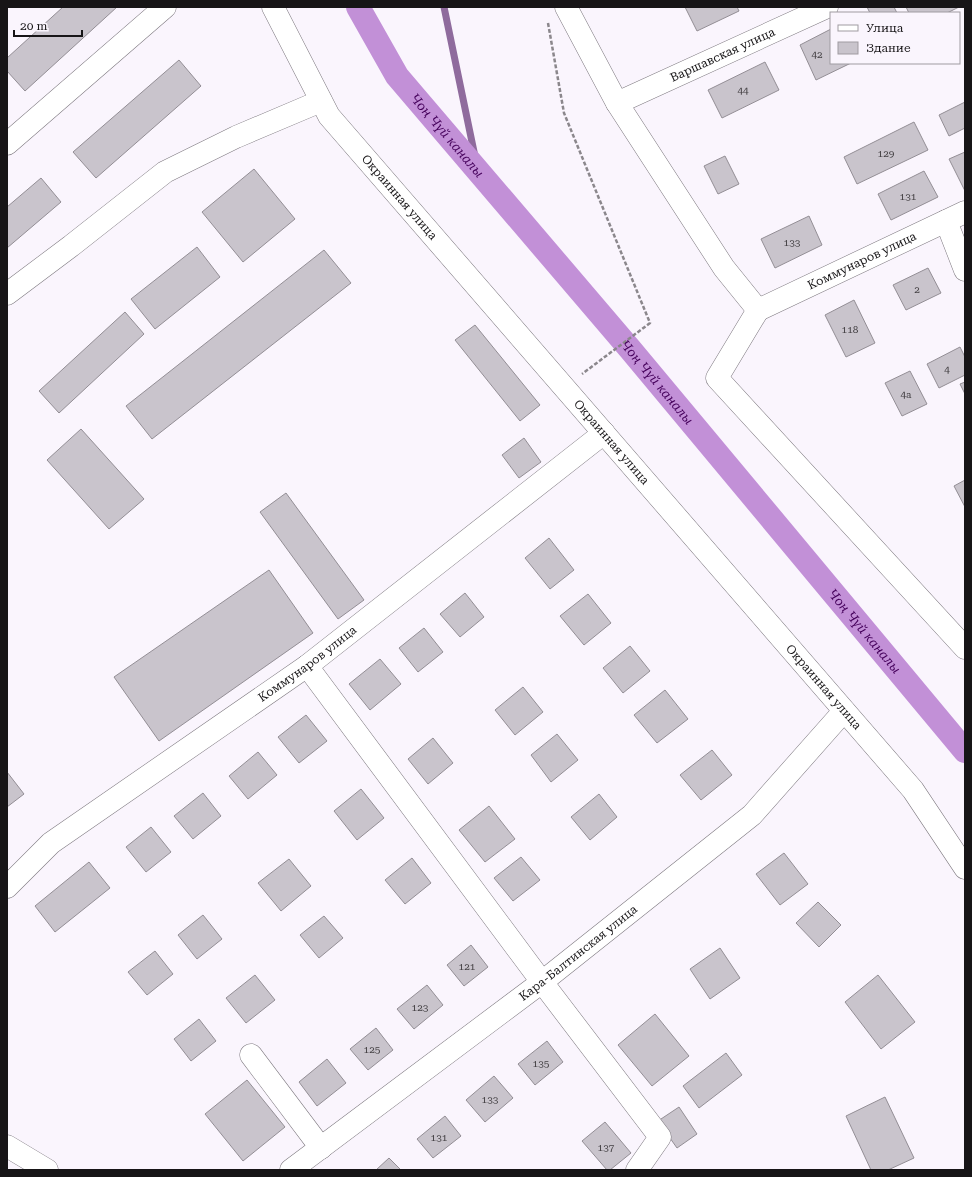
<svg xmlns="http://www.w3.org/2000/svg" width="972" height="1177" viewBox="0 0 972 1177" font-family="'Roboto Serif',serif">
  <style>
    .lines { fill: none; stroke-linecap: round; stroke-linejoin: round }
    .stream { stroke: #8f6b9d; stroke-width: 7 }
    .canal { stroke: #c290d7; stroke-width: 24 }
    .building { fill: #c9c4cc; stroke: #938e95 }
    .minor-casing { stroke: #7d787f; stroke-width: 23 }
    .tertiary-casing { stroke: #7d787f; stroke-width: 23 }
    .path { stroke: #8b878c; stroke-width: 2.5; stroke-dasharray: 4 2; stroke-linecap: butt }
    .minor { stroke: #fff; stroke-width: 22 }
    .tertiary { stroke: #fff; stroke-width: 22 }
    .labels { text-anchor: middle; stroke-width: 3; stroke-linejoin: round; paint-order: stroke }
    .number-label { font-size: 10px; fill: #444144 }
    .street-label { font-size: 12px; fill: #171517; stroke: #faf5fd }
    .water-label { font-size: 13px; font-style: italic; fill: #45005b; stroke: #faf5fd }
  </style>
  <rect width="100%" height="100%" fill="#faf5fd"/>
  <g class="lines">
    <path class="stream" d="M444 7 478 171"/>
    <path class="canal" id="s1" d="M358 7 397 76 630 349 965 751"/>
  </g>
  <path class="building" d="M63 7H117L25 91 7 71V58Z
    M685 7H737L739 11 697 31Z
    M867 7H894L897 13H870Z
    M906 7H959L947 13H909Z
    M831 29V63H851L816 80 800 45Z
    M179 60 201 86 96 178 73 152Z
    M765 62 779 90 722 118 708 90Z
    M965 102V128L949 136 939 115Z
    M914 122 928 150 857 184 844 157Z
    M965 152V191L949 159Z
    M725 156 739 184 718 194 704 166Z
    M254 169 295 219 243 262 202 212Z
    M924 171 938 197 891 220 878 194Z
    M41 178 61 202 7 248V207Z
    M809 216 822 245 775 268 761 239Z
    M197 247 220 277 155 329 131 299Z
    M324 250 351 283 152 439 126 406Z
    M928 268 941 293 906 310 893 285Z
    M854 300 875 343 846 357 825 315Z
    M125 312 144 334 59 413 39 391Z
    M475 325 540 405 520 421 455 340Z
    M960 347 965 357V375L939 388 927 364Z
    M910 371 927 404 902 416 885 383Z
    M965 382V394L960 384Z
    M81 429 144 499 109 529 47 460Z
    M524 438 541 462 519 478 502 455Z
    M965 480V507L954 486Z
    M286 493 364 600 338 619 260 512Z
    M549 538 574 570 550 589 525 558Z
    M269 570 313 633 159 741 114 677Z
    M465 593 484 617 460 637 440 614Z
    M588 594 611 623 584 645 560 616Z
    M424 628 443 652 418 672 399 648Z
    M630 646 650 671 623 693 603 668Z
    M380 659 401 684 370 710 349 684Z
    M523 687 543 712 515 735 495 710Z
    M665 690 688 719 657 743 634 715Z
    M306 715 327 741 299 763 278 737Z
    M557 734 578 760 551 782 531 755Z
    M433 738 453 763 428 784 408 759Z
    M712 750 732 775 701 800 680 775Z
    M258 752 277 775 248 799 229 776Z
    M7 772 24 794 7 807Z
    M361 789 384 818 357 840 334 811Z
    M203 793 221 816 193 839 174 816Z
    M599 794 617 817 590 840 571 817Z
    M489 806 515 839 485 862 459 830Z
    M151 827 171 852 146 872 126 847Z
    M784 853 808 884 780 905 756 874Z
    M521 857 540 880 513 901 494 878Z
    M412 858 431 883 405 904 385 880Z
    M289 859 311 886 281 911 258 883Z
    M89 862 110 888 55 932 35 906Z
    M818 902 841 925 819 947 796 923Z
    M203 915 222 939 197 959 178 935Z
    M324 916 343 938 319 958 300 935Z
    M471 945 488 967 464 986 447 965Z
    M720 948 740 978 710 999 690 969Z
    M155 951 173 974 147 995 128 972Z
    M255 975 275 1000 246 1023 226 998Z
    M878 975 915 1022 881 1049 845 1002Z
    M427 985 443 1005 414 1029 397 1009Z
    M655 1014 689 1056 652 1086 618 1045Z
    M199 1019 216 1041 191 1061 174 1039Z
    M376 1028 393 1050 368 1070 350 1049Z
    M547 1041 563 1062 535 1085 518 1064Z
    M726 1053 742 1075 699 1108 683 1086Z
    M327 1059 346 1083 317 1106 299 1082Z
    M494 1076 513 1098 485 1122 466 1100Z
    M247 1080 285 1127 243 1161 205 1114Z
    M885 1097 914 1158 888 1170H871L846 1116Z
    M679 1107 697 1134 677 1148 658 1121Z
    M445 1116 461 1136 433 1158 417 1139Z
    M605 1122 631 1153 610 1170H607L582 1141Z
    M389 1158 401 1170H376Z"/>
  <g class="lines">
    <g class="minor-casing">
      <g id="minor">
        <path d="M566 7 617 103 724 268 758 310"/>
        <path id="s2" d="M617 103 827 7"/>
        <path d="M7 144 165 7"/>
        <path d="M946 221 965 270"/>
        <path d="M7 294 71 246 165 172 236 137 321 101"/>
        <path d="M758 310 717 378 965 648"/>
        <path id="s3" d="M758 310 965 212"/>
        <path d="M307 666 542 982 660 1137 637 1170"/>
        <path id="s4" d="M7 887 51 843 307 666 604 433"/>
        <path d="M251 1055 321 1148"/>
        <path d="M7 1146 47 1170"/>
        <path id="s5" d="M291 1170 542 982 752 815 844 711"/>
      </g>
    </g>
    <g class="tertiary-casing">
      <g id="tertiary">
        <path id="s6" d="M273 7 329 116 913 790 965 868"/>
      </g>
    </g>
    <path class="path" d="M548 23 564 113 650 323 582 374"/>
    <use href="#minor" class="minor"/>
    <use href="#tertiary" class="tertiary"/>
  </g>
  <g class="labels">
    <g class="number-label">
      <text x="817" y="58">42</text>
      <text x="743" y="94">44</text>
      <text x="886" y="157">129</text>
      <text x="908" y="200">131</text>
      <text x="792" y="246">133</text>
      <text x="917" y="293">2</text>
      <text x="850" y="333">118</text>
      <text x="947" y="373">4</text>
      <text x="906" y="398">4a</text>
      <text x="467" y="970">121</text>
      <text x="420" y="1011">123</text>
      <text x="372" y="1053">125</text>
      <text x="541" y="1067">135</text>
      <text x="490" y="1103">133</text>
      <text x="439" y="1141">131</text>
      <text x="606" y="1151">137</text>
    </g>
    <g class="street-label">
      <text dy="4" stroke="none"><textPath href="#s2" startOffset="116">Варшавская улица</textPath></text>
      <text dy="4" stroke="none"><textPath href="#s6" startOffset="230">Окраинная улица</textPath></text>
      <text dy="4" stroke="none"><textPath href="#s3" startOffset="115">Коммунаров улица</textPath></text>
      <text dy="4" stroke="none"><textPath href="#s6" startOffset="554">Окраинная улица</textPath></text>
      <text dy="4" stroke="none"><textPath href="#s4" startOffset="375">Коммунаров улица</textPath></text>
      <text dy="4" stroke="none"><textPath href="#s6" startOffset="878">Окраинная улица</textPath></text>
      <text dy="4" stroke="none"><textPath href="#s5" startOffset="360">Кара-Балтинская улица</textPath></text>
    </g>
    <g class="water-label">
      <text dy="5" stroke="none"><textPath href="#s1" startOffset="157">Чоң Чүй каналы</textPath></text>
      <text dy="5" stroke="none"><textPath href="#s1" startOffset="481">Чоң Чүй каналы</textPath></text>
      <text dy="5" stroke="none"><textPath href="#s1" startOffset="805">Чоң Чүй каналы</textPath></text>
    </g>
  </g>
  <rect width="972" height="1177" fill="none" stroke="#171517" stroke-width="16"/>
  <rect x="830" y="12" width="130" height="52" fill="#faf5fd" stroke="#9f9ba1"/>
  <rect x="838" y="25" width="20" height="6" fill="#ffffff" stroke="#9f9ba1"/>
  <text x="866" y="32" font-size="12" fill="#171517">Улица</text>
  <rect x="838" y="42" width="20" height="12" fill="#c9c4cc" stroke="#9f9ba1"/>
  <text x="866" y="52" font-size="12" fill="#171517">Здание</text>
  <path d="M14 30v6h68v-6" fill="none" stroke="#171517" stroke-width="2"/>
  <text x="20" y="30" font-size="12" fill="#171517" stroke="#faf5fd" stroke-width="3" paint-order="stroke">20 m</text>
</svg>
